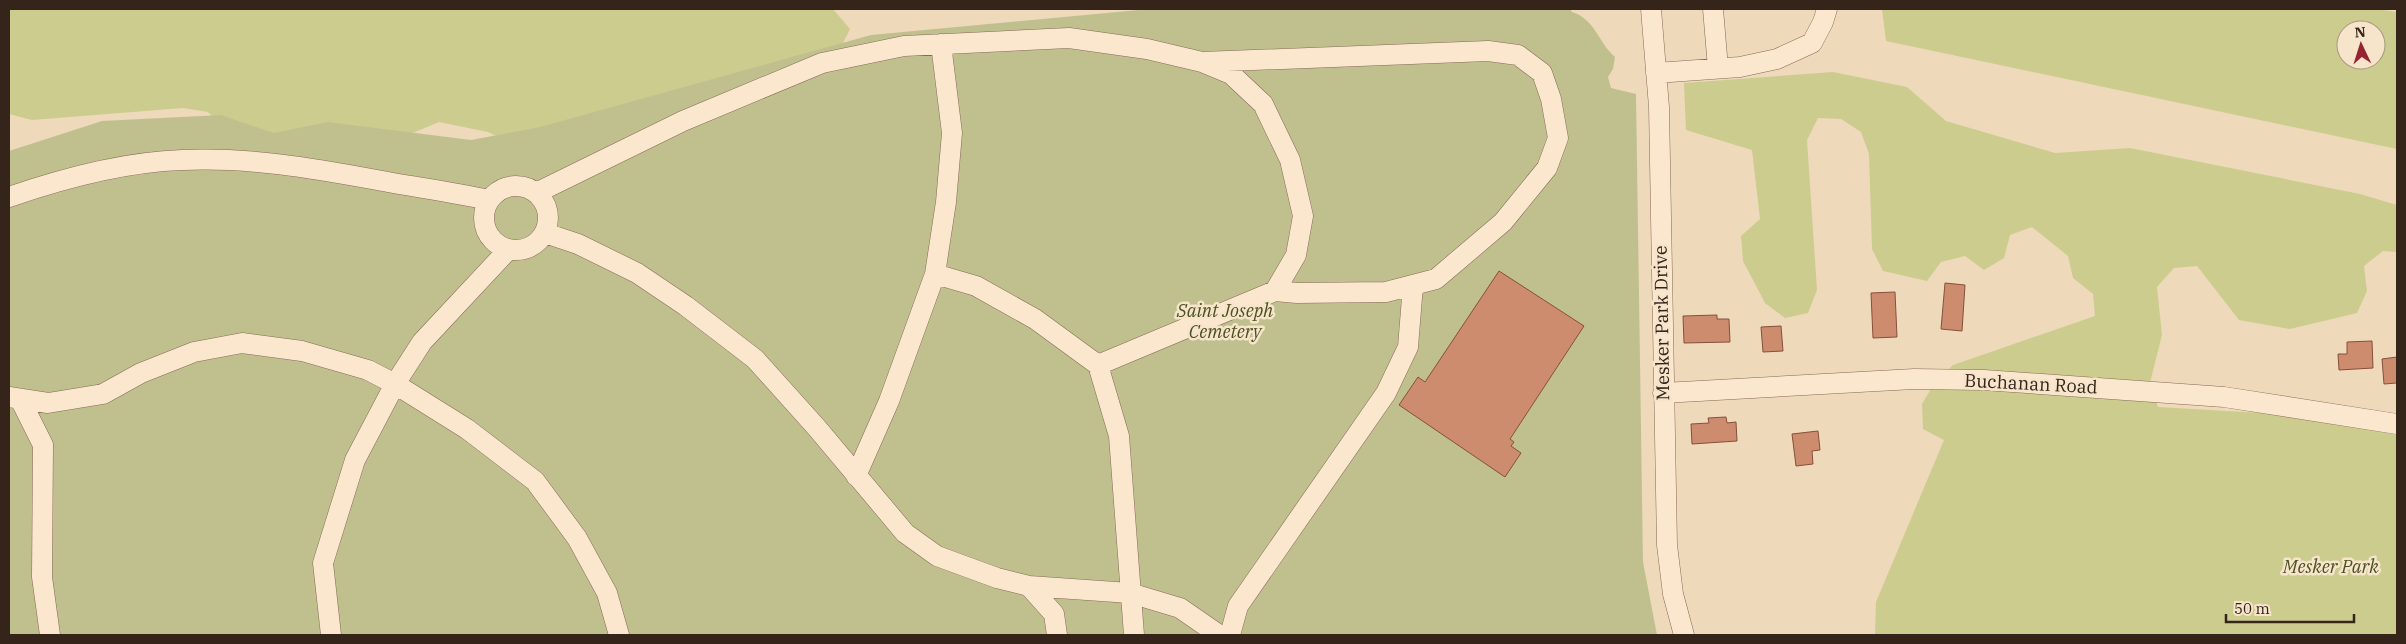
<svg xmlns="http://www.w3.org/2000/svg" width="2406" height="644" viewBox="0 0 2406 644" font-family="'IBM Plex Serif',serif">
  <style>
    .green { fill: #cccc8f; fill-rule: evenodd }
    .cemetery { fill: #c0c08f }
    .building { fill: #ce8c6f; stroke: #864f3a }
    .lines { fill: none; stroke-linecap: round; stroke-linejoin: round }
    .minor-casing { stroke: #866955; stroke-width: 21 }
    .minor { stroke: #fae7ce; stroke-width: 20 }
    .labels { text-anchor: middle; stroke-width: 5; stroke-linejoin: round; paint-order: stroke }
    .park-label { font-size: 18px; font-style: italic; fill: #4b5120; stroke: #f6e4cb }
    .street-label { font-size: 18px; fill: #34241a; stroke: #f6e4cb }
  </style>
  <rect width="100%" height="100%" fill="#efd9bb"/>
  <path class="green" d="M9 9H833L850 29 839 51 531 153 488 132 439 122 391 142 242 148 208 112 183 108 32 120 9 114Z
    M1882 9H2376L2397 12V149L1886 41ZM2346 30H2376V60H2346Z
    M1833 72 1907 87 1946 121 2055 153 2130 148 2360 194 2397 205V252L2383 251 2364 266 2367 291 2357 313 2290 329 2239 320 2197 266 2174 268 2157 287 2162 335 2150 383 2158 407 2312 416 2397 435V635H1875L1876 602 1944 440 1923 429 1922 404 1935 382 1953 365 2095 316 2093 294 2073 278 2068 256 2032 227 2010 235 2004 258 1984 270 1965 256 1941 262 1927 281 1883 271 1872 249 1869 154 1861 132 1841 119 1818 118 1807 140 1817 290 1808 313 1785 318 1765 303 1743 261 1741 236 1760 219 1752 150 1686 130 1684 83Z"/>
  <path class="cemetery" d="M1149 9H1570L1572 12C1595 19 1598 42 1615 57L1613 69 1608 77 1611 88 1636 94 1643 562 1657 635H9V151L102 121 221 115 274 133 328 122 471 140 540 127 871 35Z"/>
  <path class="building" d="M1499 271 1584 326 1510 439 1514 442 1511 446 1521 453 1505 477 1399 405 1418 377 1425 382Z
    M1945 283 1965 285 1962 331 1941 329Z
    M1895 292 1897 337 1873 338 1871 293Z
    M1717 315V319H1729L1730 342 1684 343 1683 316Z
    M1781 326 1783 351 1763 352 1761 327Z
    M2372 341 2373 368 2339 370 2338 354H2347V342Z
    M2397 357V383L2384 384 2382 359Z
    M1726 417 1727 423 1736 422 1737 441 1692 444 1691 424 1709 423 1708 418Z
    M1818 431 1820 450 1812 451 1813 464 1796 466 1792 434Z"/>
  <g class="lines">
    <g class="minor-casing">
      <path id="minor" d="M1651 9 1659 107 1667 545 1673 594 1684 635
        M1713 9 1718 68
        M941 44 952 133 946 202 935 274 976 286 1035 319 1098 365 1275 291 1297 293 1386 292 1436 279 1503 222 1547 168 1558 138 1551 99 1542 73 1518 55 1488 51 1202 62
        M1656 73 1740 67 1777 59 1812 43 1823 22 1827 9
        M484 218a32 32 0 1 1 64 0a32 32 0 1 1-64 0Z
        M536 193 683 121 822 63 904 46 1069 38 1147 49 1202 62 1231 74 1263 104 1290 160 1303 216 1296 255 1275 291
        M9 197C64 178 123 162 182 160 248 157 312 168 377 180 414 187 452 192 489 200
        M545 233 578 244 637 273 686 306 755 359 817 428 905 533 937 556 997 578 1029 586 1054 614 1057 635
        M1098 365 1119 436 1134 635
        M1663 393 1914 379 1984 380 2224 397 2397 424
        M9 397 48 403 103 394 141 373 194 352 242 343 302 351 368 370 395 384 422 342 508 250
        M20 399 43 445 42 577 50 635
        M856 476 889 401 935 274
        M1029 586 1130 593 1180 608 1219 635
        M331 635 323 563 355 460 395 384 467 429 535 481 577 538 607 593 619 635
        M1230 635 1238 606 1386 393 1408 347 1413 285"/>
    </g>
    <use href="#minor" class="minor"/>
  </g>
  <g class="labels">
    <g class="park-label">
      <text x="1225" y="317">Saint Joseph<tspan x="1225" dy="21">Cemetery</tspan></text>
      <text x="2331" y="573">Mesker Park</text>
    </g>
    <g class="street-label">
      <text transform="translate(1662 323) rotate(-91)" y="6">Mesker Park Drive</text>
      <text transform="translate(2031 384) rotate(3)" y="6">Buchanan Road</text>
    </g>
  </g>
  <rect width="2406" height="644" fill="none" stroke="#34241a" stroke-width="20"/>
  <g transform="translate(2361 45) rotate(356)"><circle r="24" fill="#f6e4cb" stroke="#a89784"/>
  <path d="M0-4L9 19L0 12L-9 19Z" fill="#962332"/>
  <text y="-8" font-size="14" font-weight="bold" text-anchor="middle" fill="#34241a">N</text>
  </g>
  <path d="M2226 614v8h128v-8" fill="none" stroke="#34241a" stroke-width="2.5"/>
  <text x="2234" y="614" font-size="15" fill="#34241a" stroke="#f6e4cb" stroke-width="4" paint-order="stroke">50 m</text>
</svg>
